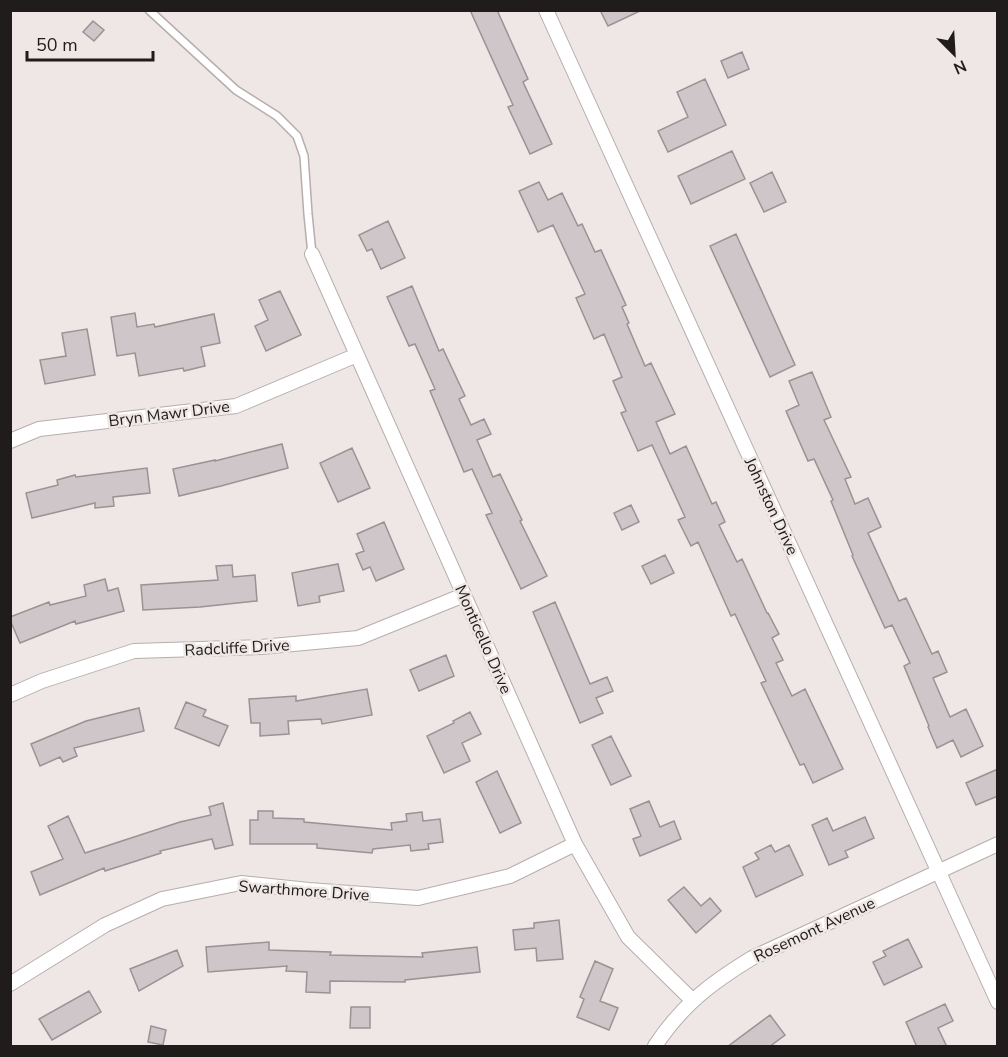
<svg xmlns="http://www.w3.org/2000/svg" width="1008" height="1057" viewBox="0 0 1008 1057" font-family="'Nunito Sans',sans-serif">
  <style>
    .building { fill: #cec6c8; stroke: #9a9294; stroke-width: 1.5 }
    .lines { fill: none; stroke-linecap: round; stroke-linejoin: round }
    .service-casing { stroke: #b6aeac; stroke-width: 10 }
    .minor-casing { stroke: #b6aeac; stroke-width: 16 }
    .service { stroke: #fff; stroke-width: 7 }
    .minor { stroke: #fff; stroke-width: 14 }
    .labels { text-anchor: middle; stroke-width: 5; stroke-linejoin: round; paint-order: stroke }
    .street-label { font-size: 16px; fill: #1f1c1b; stroke: #efe7e5 }
  </style>
  <rect width="100%" height="100%" fill="#efe7e5"/>
  <path class="building" d="M470 10H497L528 79 523 82 552 144 530 154 508 107 513 105Z
    M600 10H642L608 26Z
    M93 21 104 30 94 41 83 32Z
    M742 52 749 69 728 78 721 61Z
    M705 79 726 125 668 152 658 131 688 117 677 92Z
    M732 151 745 179 691 204 678 176Z
    M772 172 786 202 764 212 750 183Z
    M539 182 548 200 562 193 578 226 582 224 595 252 601 250 626 305 622 307 629 323 627 324 645 366 651 363 675 414 656 422 670 454 686 446 712 504 716 502 725 522 719 525 737 562 742 559 767 613H768L779 634 772 638 783 660 776 663 792 696 805 689 843 769 813 783 804 764 800 765 761 683 766 681 735 614 731 616 698 542 691 546 678 520 685 517 652 445 638 451 621 413 626 411 613 381 622 377 604 334 594 339 576 298 585 294 553 225 538 232 519 191Z
    M388 221 405 258 381 269 372 249 367 251 359 235Z
    M736 234 795 365 770 377 710 246Z
    M412 286 439 351 443 349 465 396 459 399 471 425 484 419 491 434 477 440 493 477 500 474 522 520 520 521 547 576 521 589 486 515 492 513 472 469 464 472 430 391 435 389 415 344 409 346 387 297Z
    M280 291 301 335 266 351 255 326 268 320 259 300Z
    M135 313 137 327 154 324 155 327 214 314 220 343 201 347 205 366 184 371 183 368 139 376 135 353 117 356 111 317Z
    M87 329 95 375 45 384 40 360 66 356 62 333Z
    M812 372 831 417 824 420 851 477 845 479 855 504 868 498 881 527 868 533 899 601 906 598 932 654 938 651 947 672 933 678 950 717 966 709 983 746 961 757 953 740 937 748 928 727 929 726 904 666 910 663 892 625 885 628 852 556 853 555 831 501 833 500 814 459 808 461 786 411 799 405 789 381Z
    M282 444 288 468 221 486 179 496 173 469 215 460V461Z
    M352 448 370 488 338 502 320 463Z
    M147 468 150 493 113 497 114 506 95 508V503L32 518 26 493 58 485 57 480 75 475 76 477Z
    M631 505 639 522 622 530 614 513Z
    M384 522 404 569 376 581 370 567 363 570 356 554 364 551 357 534Z
    M665 555 674 573 651 584 642 566Z
    M338 564 344 591 319 596 320 602 298 606 292 573Z
    M232 565 233 577 255 575 257 601 200 607 143 610 141 585 218 580 216 566Z
    M105 579 108 591 118 588 124 611 76 624 75 621 20 643 10 620V617L49 602 50 605 86 596 84 585Z
    M555 602 590 684 607 677 613 691 596 698 603 713 580 723 533 612Z
    M446 655 454 676 419 691 410 670Z
    M367 689 372 715 322 724 321 719 288 721 289 734 260 736V723H251L249 699 296 696V701Z
    M186 702 206 710 203 716 228 726 219 746 175 728Z
    M139 708 144 731 74 748 77 756 63 762 60 757 40 766 31 744 86 721Z
    M470 712 481 734 462 743 470 761 444 773 427 736 454 723 453 721Z
    M611 736 631 776 611 785 592 745Z
    M998 769V796L976 805 966 783Z
    M497 771 521 823 500 833 476 782Z
    M649 801 660 827 674 821 681 839 640 856 633 839 641 836 630 809Z
    M223 803 233 845 215 849 212 839 160 851 161 853 105 871 104 868 40 895 31 872 63 859 48 826 68 816 85 853 180 822 211 815 209 807Z
    M258 811H273V818L304 819V822L392 830 391 823 407 821 406 814 422 812 423 821 440 819 443 842 428 844 429 849 411 851 410 845 373 849 372 853 317 848V844H250V820H258Z
    M865 817 874 838 845 851 848 857 829 865 812 825 827 818 833 831Z
    M771 845 775 852 789 845 803 875 756 897 743 867 759 859 755 853Z
    M684 887 701 906 710 898 721 911 696 933 668 900Z
    M559 920 563 959 537 961 536 948 515 950 513 930 534 928V923Z
    M908 939 922 967 884 985 873 962 886 956 883 951Z
    M269 942V950L331 952 330 955 423 957 422 953 477 947 480 972 405 980V982L330 981V993L306 992 307 972 286 971 287 966 208 972 206 947Z
    M177 950 183 966 139 991 130 969Z
    M595 961 613 969 600 1001 618 1008 609 1030 577 1017 584 999 580 997Z
    M89 991 101 1012 52 1040 39 1019Z
    M945 1004 953 1021 938 1028 947 1047H917L906 1022Z
    M351 1007H370V1028H350Z
    M770 1015 785 1035 769 1047H727Z
    M151 1026 166 1030 163 1045 148 1042Z"/>
  <g class="lines">
    <g class="service-casing">
      <path id="service" d="M149 10 236 90 277 116 297 136 304 156 308 214 312 254"/>
    </g>
    <g class="minor-casing">
      <path id="minor" d="M546 10 998 1002
        M312 254 575 844 628 937 692 1000
        M10 441 39 429 236 406 357 355
        M10 695 42 681 134 651 261 647 358 638 464 595
        M10 984 105 925 162 899 241 883 309 890 418 898 510 876 575 844
        M655 1046C682 1005 711 983 752 958L998 844"/>
    </g>
    <use href="#service" class="service"/>
    <use href="#minor" class="minor"/>
  </g>
  <g class="labels">
    <g class="street-label">
      <text transform="translate(169 413) rotate(-7)" y="6">Bryn Mawr Drive</text>
      <text transform="translate(772 506) rotate(65)" y="6">Johnston Drive</text>
      <text transform="translate(484 639) rotate(66)" y="6">Monticello Drive</text>
      <text transform="translate(237 647) rotate(-3)" y="6">Radcliffe Drive</text>
      <text transform="translate(304 890) rotate(4)" y="6">Swarthmore Drive</text>
      <text transform="translate(814 929) rotate(-25)" y="6">Rosemont Avenue</text>
    </g>
  </g>
  <rect width="1008" height="1057" fill="none" stroke="#1f1c1b" stroke-width="24"/>
  <g transform="translate(954 54) rotate(156)" stroke="#efe7e5" stroke-width="4.5" paint-order="stroke">
  <path d="M0-4.5L10 22L0 15L-10 22Z" fill="#1f1c1b"/>
  <text y="-9" font-size="16" font-weight="bold" text-anchor="middle" fill="#1f1c1b">N</text>
  </g>
  <path d="M27 51v9h126v-9" fill="none" stroke="#1f1c1b" stroke-width="3"/>
  <text x="36" y="51" font-size="18" fill="#1f1c1b" stroke="#efe7e5" stroke-width="4.5" paint-order="stroke">50 m</text>
</svg>
